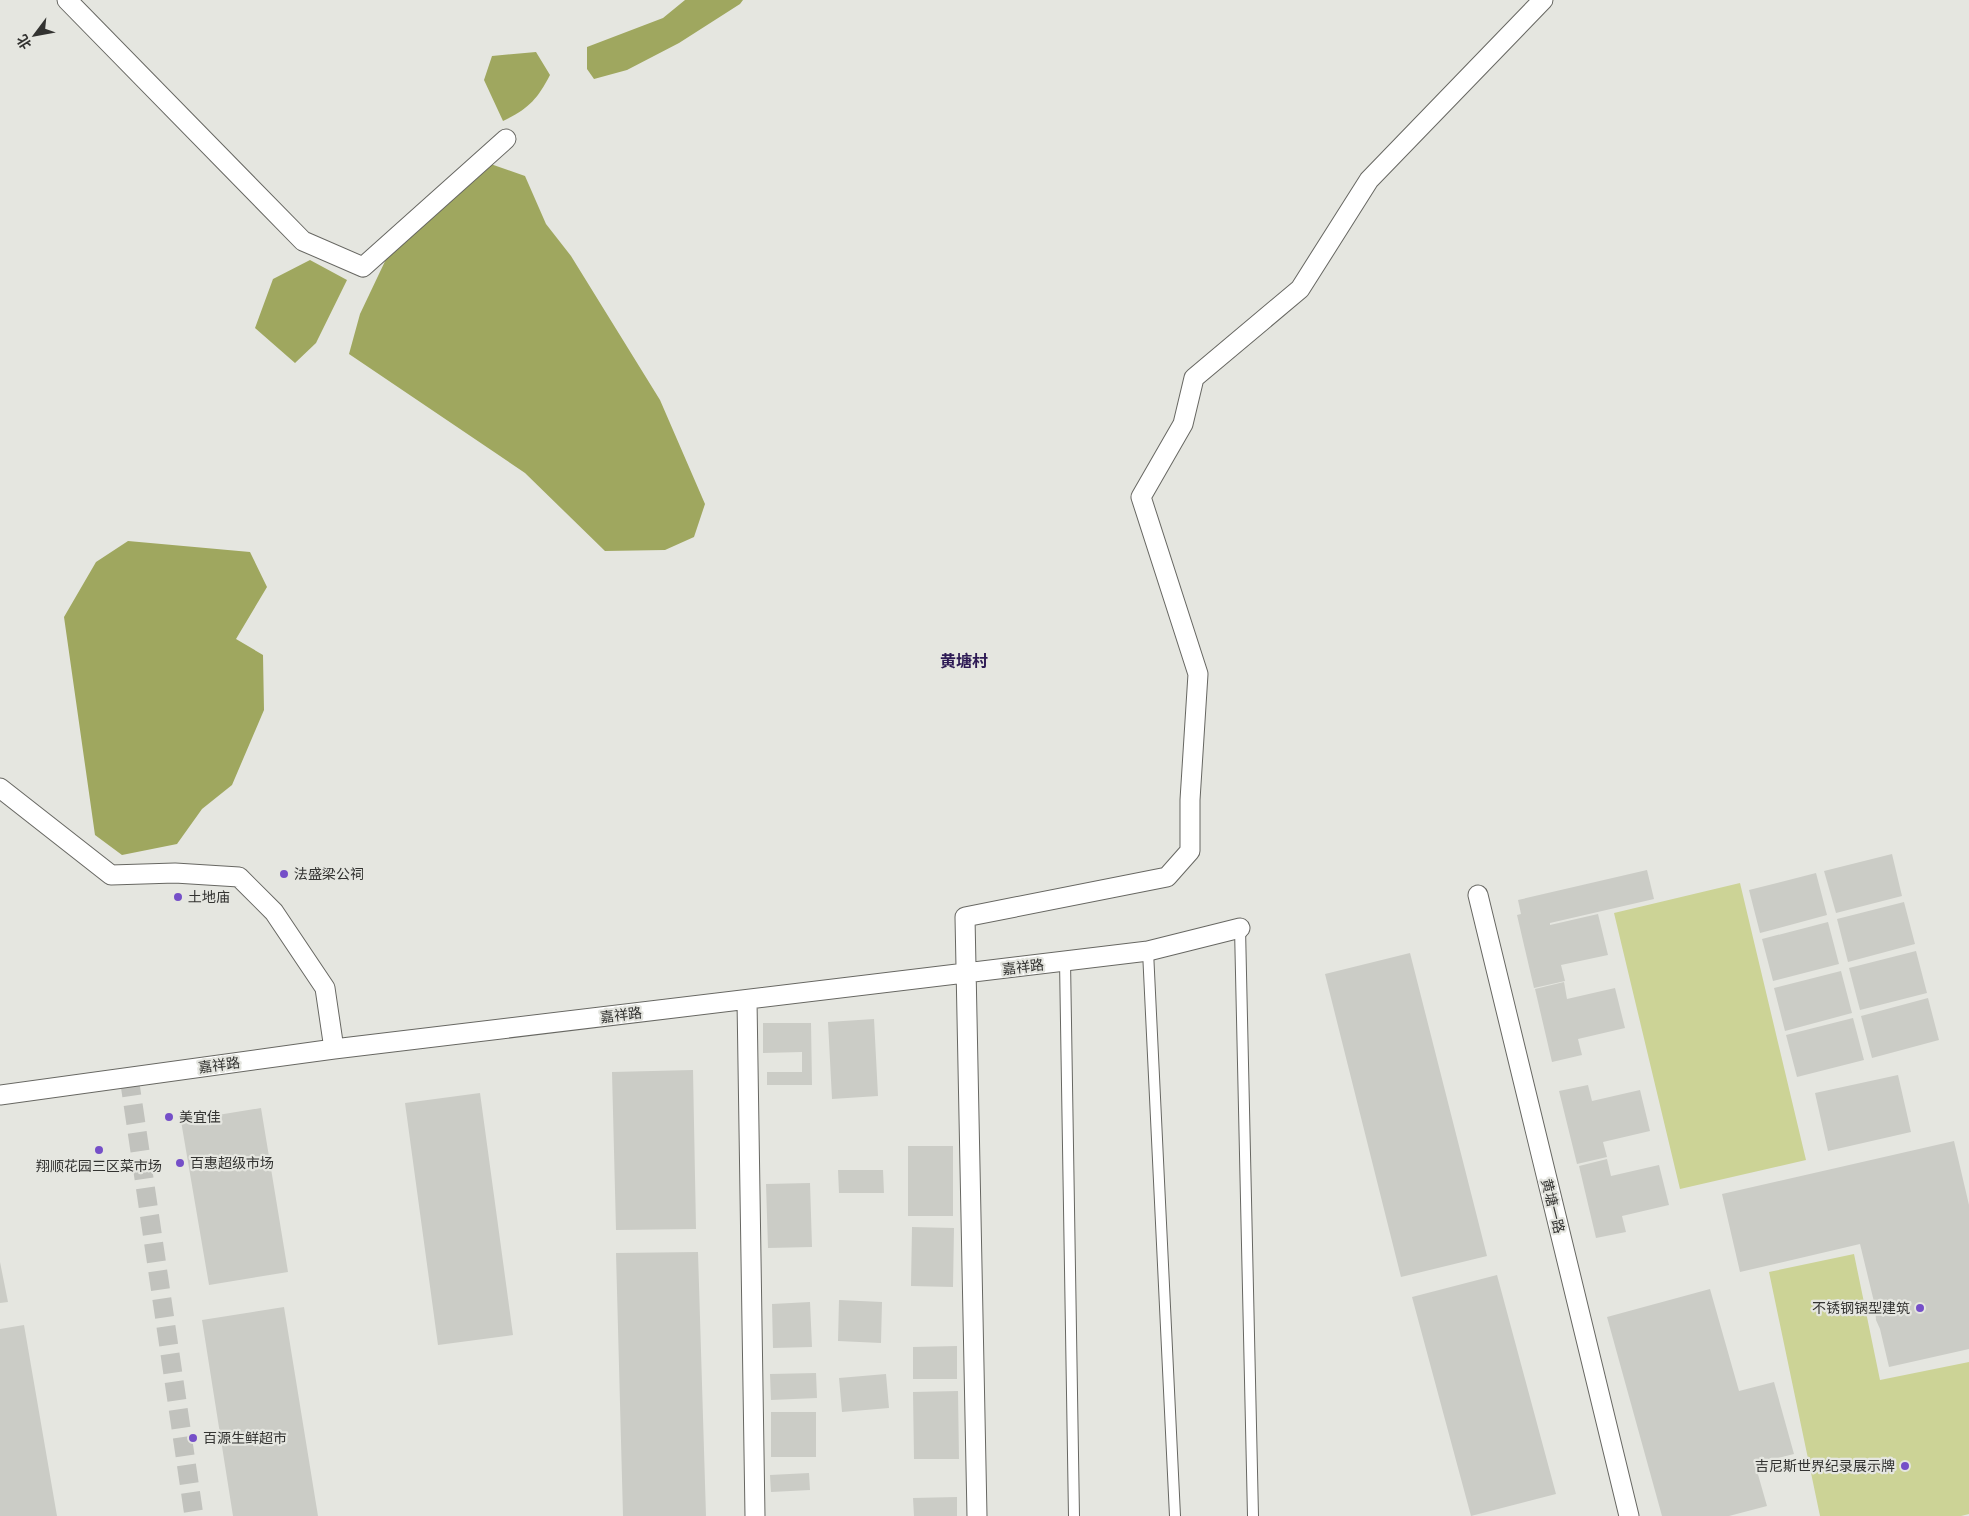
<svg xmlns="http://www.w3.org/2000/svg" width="1969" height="1516" viewBox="0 0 1969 1516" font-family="'Work Sans','Noto Sans SC',sans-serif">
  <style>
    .green { fill: #ccd396 }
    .water { fill: #9fa75f }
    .building { fill: #cbccc6 }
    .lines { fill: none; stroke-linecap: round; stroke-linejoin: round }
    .minor-tunnel { stroke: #c1c2bd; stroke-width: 19; stroke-dasharray: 19 9; stroke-linecap: butt }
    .service-casing { stroke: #676762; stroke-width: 12 }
    .minor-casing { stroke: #676762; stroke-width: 21 }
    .service { stroke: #fff; stroke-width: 10 }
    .minor { stroke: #fff; stroke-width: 19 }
    .poi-dot { fill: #754fc8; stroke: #e5e6e0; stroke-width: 2 }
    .labels { text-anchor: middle; stroke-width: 4.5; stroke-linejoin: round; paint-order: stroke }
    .poi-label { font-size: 14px; fill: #333331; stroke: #e5e6e0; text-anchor: start }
    .street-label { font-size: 14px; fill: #333331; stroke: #e5e6e0 }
    .quarter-label { font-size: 16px; font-weight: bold; fill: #2e1b55; stroke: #e5e6e0 }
  </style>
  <rect width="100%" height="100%" fill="#e5e6e0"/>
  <path class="green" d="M1740 883 1806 1160 1680 1189 1614 913Z
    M1854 1254 1880 1380 1969 1362V1514L1961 1516H1820L1769 1272Z"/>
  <path class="water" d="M685 0H743L740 4 679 43 627 70 594 79 587 69V47L663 18Z
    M536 52 550 75C537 100 528 109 503 121L484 80 492 56Z
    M482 161 525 176 546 224 571 256 660 400 705 504 694 537 665 550 605 551 525 473 349 354 360 314 397 236Z
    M310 260 347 280 316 343 295 363 255 328 273 279Z
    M128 541 250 552 267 587 236 639 263 655 264 710 232 785 202 809 177 844 122 855 95 835 64 617 96 562Z"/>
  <path class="building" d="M1892 854 1902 896 1836 913 1824 871Z
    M1647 870 1654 899 1550 923V925L1598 914 1608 955 1561 965 1565 981 1534 988 1517 915 1521 914 1518 900Z
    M1816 873 1827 915 1760 933 1749 890Z
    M1904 902 1915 944 1848 962 1837 919Z
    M1828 922 1839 964 1773 981 1762 939Z
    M1916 951 1927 993 1860 1010 1849 968Z
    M1410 953 1487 1256 1401 1277 1325 974Z
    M1841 971 1852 1013 1785 1031 1774 988Z
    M1564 982 1567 999 1615 988 1625 1028 1578 1039 1582 1055 1552 1062 1535 989Z
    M1928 998 1939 1040 1872 1058 1861 1016Z
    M1853 1018 1864 1060 1797 1077 1786 1035Z
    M874 1019 878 1096 832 1099 828 1022Z
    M763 1023H811L812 1085H767V1072H802V1052L763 1053Z
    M693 1070 696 1229 616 1230 612 1072Z
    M1898 1075 1911 1132 1828 1151 1815 1093Z
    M1588 1085 1592 1101 1640 1090 1650 1131 1603 1142 1607 1157 1577 1164 1559 1091Z
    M480 1093 513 1335 438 1345 405 1103Z
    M261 1108 288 1272 209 1285 181 1121Z
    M1954 1141 1969 1205V1349L1889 1367 1880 1329 1876 1320 1875 1306 1860 1244 1740 1272 1722 1194Z
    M908 1146H953V1216H908Z
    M1607 1159 1611 1176 1659 1165 1669 1205 1622 1216 1626 1232 1596 1238 1579 1166Z
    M838 1170H883L884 1193H839Z
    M810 1183 812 1247 768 1248 766 1184Z
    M912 1227 954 1228 953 1287 911 1286Z
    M698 1252 706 1516H623L616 1253Z
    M0 1262 8 1302 0 1303Z
    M1497 1275 1556 1494 1471 1516 1412 1297Z
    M1710 1289 1739 1391 1774 1382 1794 1454 1755 1464 1767 1506 1729 1516H1662L1607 1317Z
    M839 1300 882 1302 881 1343 838 1341Z
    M810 1302 812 1347 773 1348 772 1304Z
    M284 1307 318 1516H233L202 1320Z
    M24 1325 57 1516H0V1329Z
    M957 1346V1379H913V1347Z
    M816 1373 817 1398 771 1400 770 1374Z
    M886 1374 889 1408 842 1412 839 1378Z
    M958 1391 959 1459H914L913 1392Z
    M771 1412H816V1457H771Z
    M809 1473 810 1490 771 1492 770 1475Z
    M957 1497V1516H914L913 1498Z"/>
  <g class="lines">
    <path class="minor-tunnel" d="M129 1077 194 1516"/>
    <g class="service-casing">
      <path id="service" d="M1240 928 1253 1516
        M1148 951 1175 1516
        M1065 961 1074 1516"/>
    </g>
    <g class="minor-casing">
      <path id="minor" d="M67 0 303 241 363 267 506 139
        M0 788 111 875 175 873 239 877 274 912 325 988 334 1049
        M1478 895 1629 1516
        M747 1000 755 1516
        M0 1095 334 1049 1148 951 1240 928
        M977 1516 965 917 1167 877 1190 851V800L1198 674 1141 497 1183 424 1194 378 1300 289 1369 180 1543 0"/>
    </g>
    <use href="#service" class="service"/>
    <use href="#minor" class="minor"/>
  </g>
  <g class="poi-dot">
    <circle cx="284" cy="874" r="5"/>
    <circle cx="178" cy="897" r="5"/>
    <circle cx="169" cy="1117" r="5"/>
    <circle cx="99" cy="1150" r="5"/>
    <circle cx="180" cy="1163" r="5"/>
    <circle cx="1920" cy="1308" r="5"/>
    <circle cx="193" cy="1438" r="5"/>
    <circle cx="1905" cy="1466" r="5"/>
  </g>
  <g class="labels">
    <g class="poi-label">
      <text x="294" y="879">法盛梁公祠</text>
      <text x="188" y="902">土地庙</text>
      <text x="179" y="1122">美宜佳</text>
      <text x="190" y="1168">百惠超级市场</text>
      <text x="99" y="1171" text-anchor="middle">翔顺花园三区菜市场</text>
      <text x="1910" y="1313" text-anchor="end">不锈钢锅型建筑</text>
      <text x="203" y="1443">百源生鲜超市</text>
      <text x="1895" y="1471" text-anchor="end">吉尼斯世界纪录展示牌</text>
    </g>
    <g class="street-label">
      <text transform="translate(1023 967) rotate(-7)" y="5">嘉祥路</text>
      <text transform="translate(621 1015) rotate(-7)" y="5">嘉祥路</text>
      <text transform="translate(219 1065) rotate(-8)" y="5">嘉祥路</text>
      <text transform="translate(1553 1206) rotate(76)" y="5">黄塘一路</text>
    </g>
    <g class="quarter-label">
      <text x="964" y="667">黄塘村</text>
    </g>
  </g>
  <g transform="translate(35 35) rotate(238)" stroke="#e5e6e0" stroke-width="4" paint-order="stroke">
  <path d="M0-4L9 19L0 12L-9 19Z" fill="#333331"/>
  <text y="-8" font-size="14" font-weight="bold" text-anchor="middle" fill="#333331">北</text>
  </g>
</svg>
